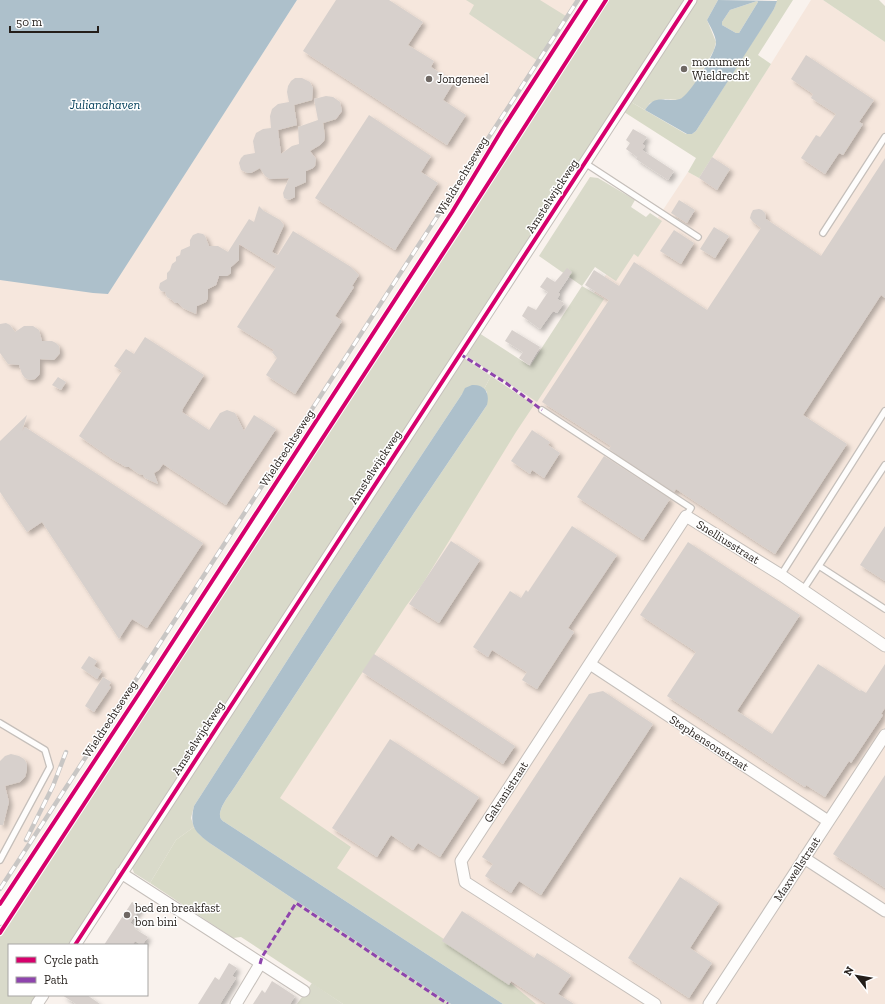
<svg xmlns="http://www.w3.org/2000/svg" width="885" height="1004" viewBox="0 0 885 1004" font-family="'Zilla Slab',serif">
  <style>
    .industrial { fill: #f6e7dd }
    .green { fill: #d9daca }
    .forest { fill: #d8dac7 }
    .water { fill: #adc0cb; fill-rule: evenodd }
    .building { fill: #d7d0cc; filter: url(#shadow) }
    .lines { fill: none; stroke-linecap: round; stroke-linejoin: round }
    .service-casing { stroke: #c5bfba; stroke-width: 8 }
    .minor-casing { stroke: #c5bfba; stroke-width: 13 }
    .tertiary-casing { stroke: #c5bfba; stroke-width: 16 }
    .service { stroke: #fefdfc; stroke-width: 5.5 }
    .minor { stroke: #fefdfc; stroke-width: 11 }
    .tertiary { stroke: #fefdfc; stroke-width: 14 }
    .rail-casing { stroke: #c8c6c4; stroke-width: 4.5 }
    .rail { stroke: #fff; stroke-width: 3; stroke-dasharray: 9; stroke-linecap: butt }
    .quiet { stroke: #8e44ad; stroke-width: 3; stroke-dasharray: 6 3; stroke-linecap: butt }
    .cycleway-casing { stroke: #fff; stroke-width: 6 }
    .cycleway { stroke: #d6006c; stroke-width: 4 }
    .poi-dot { fill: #6f6864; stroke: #fff; stroke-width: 1.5 }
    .labels { text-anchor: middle; stroke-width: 3; stroke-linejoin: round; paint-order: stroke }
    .poi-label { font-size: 12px; fill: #241e1a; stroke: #fff; text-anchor: start }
    .street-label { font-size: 12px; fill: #241e1a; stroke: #fff }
    .water-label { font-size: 13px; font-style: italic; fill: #05405b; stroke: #fff }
  </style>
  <defs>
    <filter id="shadow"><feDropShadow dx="3.5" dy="3.5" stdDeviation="2" flood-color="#0004"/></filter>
  </defs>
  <rect width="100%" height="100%" fill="#f9f2ed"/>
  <path class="industrial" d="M297 0H580L0 890V278L108 293Z
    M811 0H823L885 42V1004H520L251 821 622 250 632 257 688 172 699 178Z"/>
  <path class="green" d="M466 0H540L569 18 538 61 469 14 474 5Z
    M608 0H685L69 945H9V995H37L31 1004H0V934L231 584Z
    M697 0H718L707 20 716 42 714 50 694 86 686 96 679 100 665 99 650 103 645 110 631 102Z
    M590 177 598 178 635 200 631 207 646 217 650 213 662 221 638 257 634 254 616 281 595 267 582 286 604 299 537 402 465 355 479 333 530 366 582 286 539 256Z
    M464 358 491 376 484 389 482 387 462 394 331 592 194 806 191 818 194 827 176 840 150 883 134 873 132 867Z
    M312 983 343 1004H297Z"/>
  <path class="forest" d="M777 0H793L758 55 771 64 699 178 688 172 696 158 624 112 631 102 686 134H692L696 131 767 19 774 9Z
    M823 0H879L885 6V42Z
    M757 1 758 2 739 33H736L722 25V22L730 10Z
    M491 376 534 405 516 432 422 585 406 606 280 798 351 847 337 868 513 985 536 1004H503L226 823C225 822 222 821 221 819 216 811 230 794 234 788L414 513 487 405V392L484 389Z
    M194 827 200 835 211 844 451 1004H343L241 937 233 938 150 883 176 840Z"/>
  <path class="water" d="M0 0H297L108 294 93 293 0 280Z
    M718 0 777 1 774 9 696 131 692 134H687L645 110C653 98 657 99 671 100 674 100 677 100 680 99 689 96 716 52 716 43 716 36 710 26 707 20ZM757 1 758 2 739 33H736L722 25V22L730 10Z
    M472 385C485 384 490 393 487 405L414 513 234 788C230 794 216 811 221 819 222 821 225 822 226 823L503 1004H451L211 844C195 832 189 827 194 806L331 592 462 394 465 388Z"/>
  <path class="building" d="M336 0H389L423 22 408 45 434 61 431 67 454 82 443 100 466 115 447 145 303 51Z
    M806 55 874 100 859 122 863 124 843 155 839 153 825 174 801 158 816 135 820 137 836 114 811 98 813 94 791 79Z
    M295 78H302L310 82 313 88 312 100 294 105 297 125 278 130 281 154 292 146 299 144 298 127 318 120 314 99 326 96 333 97 340 102 342 111 336 119 323 123 325 136 324 141 320 145 310 151 316 159 315 166 313 168 306 171V182L295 187V197L289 200 284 198 283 193 289 178 270 179 265 176 260 168 251 173H247L241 170 239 163 241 158 244 155 255 153 253 141 256 133 263 129 271 128 270 116 272 109 278 104 289 102 287 92 288 86 291 81Z
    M369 115 431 156 421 172 438 183 395 250 315 198Z
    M633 129 647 137 642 144 645 146 637 157 626 149 630 143 626 140Z
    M642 150 674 171 668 180 636 159Z
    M712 157 730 169 717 190 699 178Z
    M885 158V298L881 295 803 415 847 444 775 554 676 489 674 492 609 449 611 446 542 402 609 300 585 285 594 270 619 286 634 262 707 310 761 228 753 222 750 218 751 214 753 210 759 209 762 210 765 213 766 219 821 256Z
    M679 200 695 210 687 223 671 213Z
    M259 206 264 211 280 220 284 225 272 252 278 255 293 231 351 267 359 275 352 286 354 287 335 316 342 321 295 394 266 375 277 358 272 352 274 350 237 327 276 267 239 244V260L231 267V273L227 276H219L216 285 208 289V298L206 302 197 306 196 314 183 308 178 303H175L172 300 167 297 165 292 161 291 159 288 160 283 167 279V273L170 270 172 264 176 261V257L180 255 181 250 190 246V240L193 235 198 233 203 234 205 236 209 246H218L228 252 249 219 254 222Z
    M714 227 729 236 715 258 700 249Z
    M674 230 694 243 681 264 660 251Z
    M567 268 572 272 558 293 560 294 557 299 564 303 557 313 553 311 540 329 522 316 528 306 536 310 548 292 540 287 547 277 555 282Z
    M6 323 10 325 15 332 24 326H33L39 330 42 341H52L56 343 59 346 60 353 55 359 53 360 40 359V372L39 375 35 379 30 380 25 378 22 374 19 365 8 364 0 353V324Z
    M512 330 540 347 529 365 519 358 523 352 505 341Z
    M145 337 204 375 182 410H183L182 412 209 430 220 413 227 410 235 413 244 431 254 415 276 429 226 505 163 464 159 470 154 473 158 484 145 478 143 475 139 474 129 467H126L112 459 79 436 122 371 114 366 126 349 134 354Z
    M58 377 66 382 61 390 52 385Z
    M27 415 22 431 25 427 203 543 147 628 132 619 119 639 42 522 27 532 0 492V441Z
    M532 430 550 442 548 445 560 453 544 478 532 470 530 474 511 461Z
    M604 456 670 499 643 540 577 497Z
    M572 526 617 555 568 628 574 632 537 689 522 680 527 672 492 650 488 657 473 647 510 591 521 598 526 590 528 592Z
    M885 526V581L860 565Z
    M451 541 480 560 439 623 409 604Z
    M688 542 800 615 737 711 772 734 818 664 860 691 861 690 866 693 885 664V708L881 714 883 715 851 763 849 761 825 797 806 785 805 787 667 696 696 652 640 615Z
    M374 654 515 746 503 764 362 672Z
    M89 656 97 661 94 666 102 671 97 679 81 668Z
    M103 677 111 682 109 686 111 687 94 712 85 706Z
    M603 691 653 724 541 895 519 881 511 893 485 876 493 864 482 857 589 694Z
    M390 739 479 797 440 857 418 843 413 850 391 835 377 857 332 828Z
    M11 754 19 756 24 759 27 764V770L25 777 20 782 5 786 9 802 3 825H0V761L5 756Z
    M885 775V888L833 854Z
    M680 877 719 903 690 948 712 963 689 998 628 958Z
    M132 902 141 907 130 923 136 927 135 929 148 937 142 945 135 941 132 945H104Z
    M462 911 534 958 537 953 571 975 558 994 574 1004H547L511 981 509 985 442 941Z
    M229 963 237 968 232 976 236 978 220 1004H198L215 977 219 980Z
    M272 981 295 996 290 1004H253L262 990 265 993Z
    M62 995H87L100 1004H76Z"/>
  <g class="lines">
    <g class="service-casing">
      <path id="service" d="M585 163 698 237
        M823 233 885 137
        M542 410 691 508 686 516
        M819 566 885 609
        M781 575 885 411
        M803 590 885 465
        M0 723 45 750 50 767 0 860"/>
    </g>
    <g class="minor-casing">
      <path id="minor" d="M590 664 828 821
        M804 858 885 911
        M121 873 304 991
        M75 945 691 0
        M37 1004 43 995
        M236 1004 260 964
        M655 1004 465 882 461 861 686 516 781 575 885 646
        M709 1004 885 735"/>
    </g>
    <g class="tertiary-casing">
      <path id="tertiary" d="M0 918 239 554 409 292 476 186 509 133 520 117 596 0"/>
    </g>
    <use href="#service" class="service"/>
    <use href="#minor" class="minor"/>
    <use href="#tertiary" class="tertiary"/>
    <g class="rail-casing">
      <path id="rail" d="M26 840 53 786 66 752
        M0 889 578 0"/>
    </g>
    <use href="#rail" class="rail"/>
    <path class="quiet" d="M460 354 506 383 542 410
      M260 964 262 957 296 903 448 1004"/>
    <g class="cycleway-casing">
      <path id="cycleway" d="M0 904 140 692 452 212 503 128 586 0
        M0 933 457 232 606 0
        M75 945 691 0"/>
    </g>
    <use href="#cycleway" class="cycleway"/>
  </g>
  <g class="poi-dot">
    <circle cx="684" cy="69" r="4"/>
    <circle cx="429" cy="79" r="4"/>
    <circle cx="127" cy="915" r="4"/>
  </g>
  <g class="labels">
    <g class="poi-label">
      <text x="692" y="66">monument<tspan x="692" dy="14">Wieldrecht</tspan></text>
      <text x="437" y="83">Jongeneel</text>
      <text x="135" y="912">bed en breakfast<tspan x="135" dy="14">bon bini</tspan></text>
    </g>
    <g class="street-label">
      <text transform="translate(462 176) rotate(-59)" y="4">Wieldrechtseweg</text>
      <text transform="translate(552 196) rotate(-57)" y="4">Amstelwijckweg</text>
      <text transform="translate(287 448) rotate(-57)" y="4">Wieldrechtseweg</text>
      <text transform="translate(375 467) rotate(-57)" y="4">Amstelwijckweg</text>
      <text transform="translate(728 542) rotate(32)" y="4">Snelliusstraat</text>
      <text transform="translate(110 719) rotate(-57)" y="4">Wieldrechtseweg</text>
      <text transform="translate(198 738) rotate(-57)" y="4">Amstelwijckweg</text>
      <text transform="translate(709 743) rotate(33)" y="4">Stephensonstraat</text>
      <text transform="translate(506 792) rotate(-57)" y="4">Galvanistraat</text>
      <text transform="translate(797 869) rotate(-57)" y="4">Maxwellstraat</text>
    </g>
    <g class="water-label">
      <text x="105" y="109">Julianahaven</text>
    </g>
  </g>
  <rect x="8" y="944" width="140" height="52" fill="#ffffff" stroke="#a7a5a3"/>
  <rect x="16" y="957" width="20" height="6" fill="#d6006c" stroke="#a7a5a3"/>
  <text x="44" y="964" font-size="12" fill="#241e1a">Cycle path</text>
  <rect x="16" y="977" width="20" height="6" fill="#8e44ad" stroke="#a7a5a3"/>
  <text x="44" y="984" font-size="12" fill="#241e1a">Path</text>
  <g transform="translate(857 976) rotate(301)" stroke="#ffffff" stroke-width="3" paint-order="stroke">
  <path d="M0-3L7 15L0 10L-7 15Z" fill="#241e1a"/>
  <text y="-6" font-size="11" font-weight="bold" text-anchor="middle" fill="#241e1a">N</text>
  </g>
  <path d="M10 26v6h88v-6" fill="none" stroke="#241e1a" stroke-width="2"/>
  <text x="16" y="26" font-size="12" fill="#241e1a" stroke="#ffffff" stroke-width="3" paint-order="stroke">50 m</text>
</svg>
